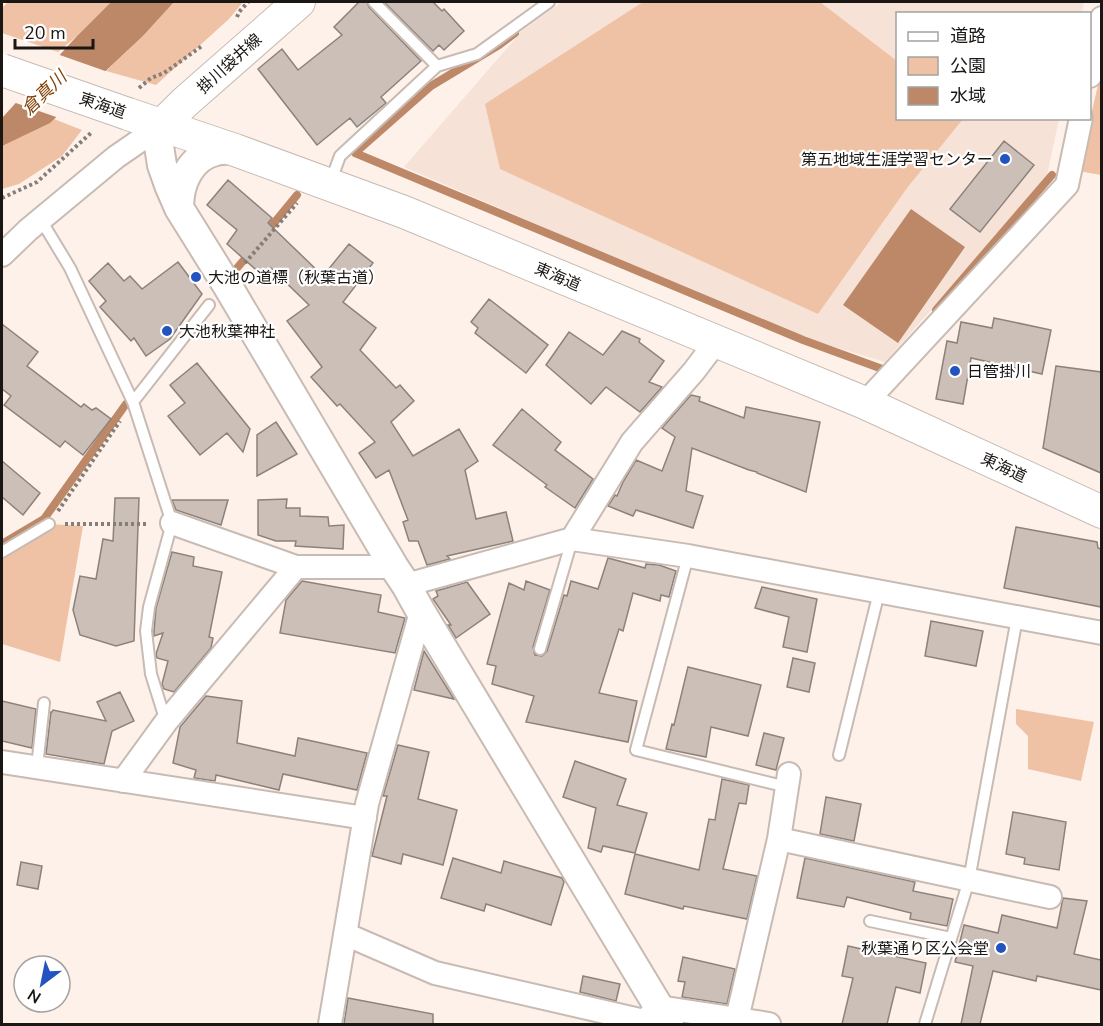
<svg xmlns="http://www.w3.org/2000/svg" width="1103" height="1026" viewBox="0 0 1103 1026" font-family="'Nunito Sans','Noto Sans JP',sans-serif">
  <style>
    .built { fill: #f6e2d6 }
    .green { fill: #f0c2a5 }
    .water { fill: #bd8867 }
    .pier { fill: #fdf1e9 }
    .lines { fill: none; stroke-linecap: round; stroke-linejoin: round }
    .stream { stroke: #bd8867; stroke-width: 8 }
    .building { fill: #cbbfb7; stroke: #8d827b; stroke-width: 1.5 }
    .service-casing { stroke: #c7bbb3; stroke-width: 14 }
    .minor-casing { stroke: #c7bbb3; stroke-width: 26 }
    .tertiary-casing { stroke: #c7bbb3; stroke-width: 32 }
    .secondary-casing { stroke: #c7bbb3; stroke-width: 34 }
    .path { stroke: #857d78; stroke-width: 4; stroke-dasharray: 3 3; stroke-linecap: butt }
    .service { stroke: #fff; stroke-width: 10 }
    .minor { stroke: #fff; stroke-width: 22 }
    .tertiary { stroke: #fff; stroke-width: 28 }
    .secondary { stroke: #fff; stroke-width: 32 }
    .secondary-bridge-casing { stroke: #c7bbb3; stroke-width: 34; stroke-linecap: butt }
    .secondary-bridge { stroke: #fff; stroke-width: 32 }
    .poi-dot { fill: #2253c0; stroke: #fff; stroke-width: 2 }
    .labels { text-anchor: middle; stroke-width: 4.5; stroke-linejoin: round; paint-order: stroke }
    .street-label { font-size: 16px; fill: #1a1613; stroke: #fff }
    .poi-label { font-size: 16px; fill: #1a1613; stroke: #fff; text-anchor: start }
    .water-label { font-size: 18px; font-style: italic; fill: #813f04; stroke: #fff }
  </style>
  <rect width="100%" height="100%" fill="#fdf1e9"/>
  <path class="built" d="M562 2H1084L1082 13 898 14V118L1059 119 1046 180 885 362 795 335 404 167 522 31Z"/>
  <path class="green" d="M8 2H111L77 36 58 52 2 33V8Z
    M174 2H243L229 19 156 85 106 71 143 36Z
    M643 2H820L897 61 898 118 963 119 907 188 818 314 500 169 485 104Z
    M1101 72V175L1078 171Z
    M54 119 82 130 62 156 19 184 2 189V145Z
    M49 524 83 526 60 662 2 644V552Z
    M1016 709 1094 722 1081 781 1028 769V736L1016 724Z"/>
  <path class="water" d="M111 2H174L143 36 50 123 2 146V118L77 36Z
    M911 209 965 247 898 343 843 305Z"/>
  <path class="pier" d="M57 54 108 72 59 118 13 102Z"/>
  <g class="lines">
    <path class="stream" d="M515 33 499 45 431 86 355 153 803 340 885 370 888 367
      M265 234 297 195
      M237 268 250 253
      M936 310 1052 175
      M2 544 44 519 126 404"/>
  </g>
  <path class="building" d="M359 2H367L369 7 421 61 381 97 386 103 357 127 350 118 317 145 258 69 282 49 298 70 342 35 334 27Z
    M384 2H433L442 11 444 9 464 31 444 50 439 45 433 51Z
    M1004 141 1034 165 980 232 950 209Z
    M228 180 272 218 268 223 323 276 349 244 373 263 343 302 376 328 360 350 396 388 400 385 414 401 391 422 413 456 459 429 478 461 465 470 476 519 506 512 513 541 447 556 450 559 427 565 418 541H409L403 522 408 520 389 470 376 478 359 453 375 442 340 404 337 406 311 377 322 367 287 321 309 305 271 268 263 276 227 244 237 230 207 205Z
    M178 262 202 294 170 339 146 356 134 338 131 341 100 307 106 301 89 281 108 263 124 281 130 276 142 289Z
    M489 299 548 345 526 373 475 333 478 328 471 322Z
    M994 318 1051 330 1042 374 971 358 963 404 936 399 947 341 957 343 961 322 992 328Z
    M2 324 38 352 27 366 81 407 84 404 92 410 96 408 111 419 83 455 65 441 60 447 4 405 11 396 2 389Z
    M622 331 640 339 639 342 664 361 649 382 662 387 640 412 606 387 591 404 546 365 569 332 603 355Z
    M197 363 250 429 243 452 227 433 200 455 168 416 185 403 170 385Z
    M1056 366 1101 372V473L1043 448Z
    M691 395 700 397 699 401 744 418 746 407 820 422 806 492 757 473V472L749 470 692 448 686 491 703 496 693 528 636 510 633 516 608 506 615 495 617 496 623 482 636 460 662 471 675 437 662 428Z
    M522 409 561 442 555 450 593 479 575 508 545 487 547 485 493 445Z
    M276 422 297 454 257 476V435Z
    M2 461 40 493 23 515 2 497Z
    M115 498H139L134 641 116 646 80 635 73 610 80 576 96 579 103 539 113 541Z
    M287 499 286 508H300V516L328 517 329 526 344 525 343 549 295 546 296 541H276L258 535V500Z
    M172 500H228L221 525 176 510Z
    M1016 527 1097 542 1098 548 1101 549V607L1004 588Z
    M172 552 194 557 193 566 222 572 209 637 213 638 211 648 174 692 164 689 162 684 168 661 157 658 156 654 163 633 154 636V631L156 608Z
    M608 558 645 568 646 564 659 565 676 571 669 597 661 595 660 601 633 593 623 631 619 629 599 693 637 701 628 742 526 722 534 696 492 684 496 666 487 664 509 583 524 590 526 581 550 590 533 647 535 655 542 656 547 651 564 595 567 596 571 581 598 589Z
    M302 581 381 595 378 612 405 618 395 653 280 633 286 600Z
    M467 582 490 614 456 638 448 625H451L433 599 438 596 436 591Z
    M762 587 817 599 807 652 783 647 789 617 755 608Z
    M931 621 983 631 976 666 925 656Z
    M424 651 454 699 414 690Z
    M793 658 815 663 809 692 787 687Z
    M688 667 761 685 748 736 711 727 706 757 666 749 672 724 674 725Z
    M120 692 134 721 112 731 104 764 46 754 51 712H52L53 710 106 721 97 702Z
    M206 696 242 701 237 743 295 756 298 738 367 753 357 790 283 774 279 790 216 775 215 781 194 778 196 770 173 763 180 727Z
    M2 701 36 709 32 748 2 741Z
    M764 733 784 738 776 770 756 765Z
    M398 745 429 752 418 799 457 810 443 865 403 854 401 864 372 856 387 796H383Z
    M575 761 626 779 617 805 647 813 635 853 603 846 601 852 588 848 596 808 563 797Z
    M722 779 749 785 746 804 739 803 723 869 757 876 747 919 684 906 683 909 625 894 635 854 699 870 709 819 715 820Z
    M826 797 861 804 854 841 820 834Z
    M1013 812 1066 822 1059 870 1024 864 1025 858 1006 854Z
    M453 858 501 873 504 861 562 878 564 882 551 925 486 904 484 911 441 898Z
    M805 858 915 882 913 891 953 899 947 926 910 919 911 913 847 897 844 907 797 898Z
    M21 862 42 866 38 889 17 885Z
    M1063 898 1087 901 1074 954 1101 960V990L1037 976 1036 981 993 971 980 1024H961L973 966 955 962 964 925 998 933 1002 915 1057 928Z
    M848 946 926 963 920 993 896 987 887 1024H842L853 978 842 976Z
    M683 957 735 969 727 1004 682 997 685 982 678 981Z
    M583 976 620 984 616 1001 580 992Z
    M348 998 433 1014V1024H344Z"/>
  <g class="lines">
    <g class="service-casing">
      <path id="service" d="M437 66 477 54 549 2
        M330 183 340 156 437 66 374 2
        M41 220 70 268 133 402 172 523 149 607 146 631 151 674 166 722
        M133 402 209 305
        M2 552 49 524
        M688 556 636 750 787 787
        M540 649 572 540
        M839 755 879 592
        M37 767 44 703
        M870 921 951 938
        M925 1024 969 880 1017 618"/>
    </g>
    <g class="minor-casing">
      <path id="minor" d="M1090 76 1102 18
        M2 255 28 230 116 157 161 126
        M865 403 1067 185 1081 118
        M172 523 296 567H394
        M572 539 632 442 694 371 716 342
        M406 585 572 539 688 556 1102 633
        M2 762 365 818
        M123 781 166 722 296 567
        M779 839 1050 897
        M345 934 435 973 644 1021 659 1007 769 1024
        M737 1019 779 839 789 774
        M330 1024 367 804 421 612"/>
    </g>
    <g class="tertiary-casing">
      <path id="tertiary" d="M161 126 159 146 162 165 169 185 179 208 227 285 394 567 406 585 421 612 669 1024
        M179 208C179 183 190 157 216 151 222 149 229 150 235 150"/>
    </g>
    <g class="secondary-casing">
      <path id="secondary" d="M128 114 235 150 404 212 865 403 1102 512
        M161 126 184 103 299 2"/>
    </g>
    <path class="path" d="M237 17 239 12 248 2
      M139 88 151 78 164 73 202 46
      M2 198 37 182 92 132
      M245 263 297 203
      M58 511 120 421
      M65 524H148"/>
    <use href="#service" class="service"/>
    <use href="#minor" class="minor"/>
    <use href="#tertiary" class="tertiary"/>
    <use href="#secondary" class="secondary"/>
    <g class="secondary-bridge-casing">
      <path id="secondary-bridge" d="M2 70 128 114"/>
    </g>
    <use href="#secondary-bridge" class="secondary-bridge"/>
  </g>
  <g class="poi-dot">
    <circle cx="1005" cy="159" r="6"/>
    <circle cx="196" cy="277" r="6"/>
    <circle cx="167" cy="331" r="6"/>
    <circle cx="955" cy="371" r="6"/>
    <circle cx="1001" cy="948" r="6"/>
  </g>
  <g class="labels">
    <g class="street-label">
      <text transform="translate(229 63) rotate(-42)" y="6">掛川袋井線</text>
      <text transform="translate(103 105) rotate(19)" y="6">東海道</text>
      <text transform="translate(558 276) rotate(23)" y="6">東海道</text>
      <text transform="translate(1004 467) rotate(25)" y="6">東海道</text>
    </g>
    <g class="poi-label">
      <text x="993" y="165" text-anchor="end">第五地域生涯学習センター</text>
      <text x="208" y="283">大池の道標（秋葉古道）</text>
      <text x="179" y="337">大池秋葉神社</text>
      <text x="967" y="377">日管掛川</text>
      <text x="989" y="954" text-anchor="end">秋葉通り区公会堂</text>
    </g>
    <g class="water-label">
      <text transform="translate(44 93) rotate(-44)" y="6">倉真川</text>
    </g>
  </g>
  <rect width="1103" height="1026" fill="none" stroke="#1a1613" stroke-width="6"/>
  <rect x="896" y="12" width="195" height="108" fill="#ffffff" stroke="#a3a2a1" stroke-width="1.5"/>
  <rect x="908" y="32" width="30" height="9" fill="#ffffff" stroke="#a3a2a1" stroke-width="1.5"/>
  <text x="950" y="42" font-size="18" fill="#1a1613">道路</text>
  <rect x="908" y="57" width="30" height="18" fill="#f0c2a5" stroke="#a3a2a1" stroke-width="1.5"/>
  <text x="950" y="72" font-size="18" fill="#1a1613">公園</text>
  <rect x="908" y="87" width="30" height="18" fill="#bd8867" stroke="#a3a2a1" stroke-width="1.5"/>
  <text x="950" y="102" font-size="18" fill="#1a1613">水域</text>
  <g transform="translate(42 984) rotate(212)"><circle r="28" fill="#ffffff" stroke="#a3a2a1" stroke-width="1.5"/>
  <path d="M0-4.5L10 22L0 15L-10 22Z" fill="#2253c0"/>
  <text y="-9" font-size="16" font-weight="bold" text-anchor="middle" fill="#1a1613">N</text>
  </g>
  <path d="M15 39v9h78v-9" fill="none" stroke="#1a1613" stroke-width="3"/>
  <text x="24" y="39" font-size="18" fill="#1a1613" stroke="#ffffff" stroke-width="4.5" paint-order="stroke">20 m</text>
</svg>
